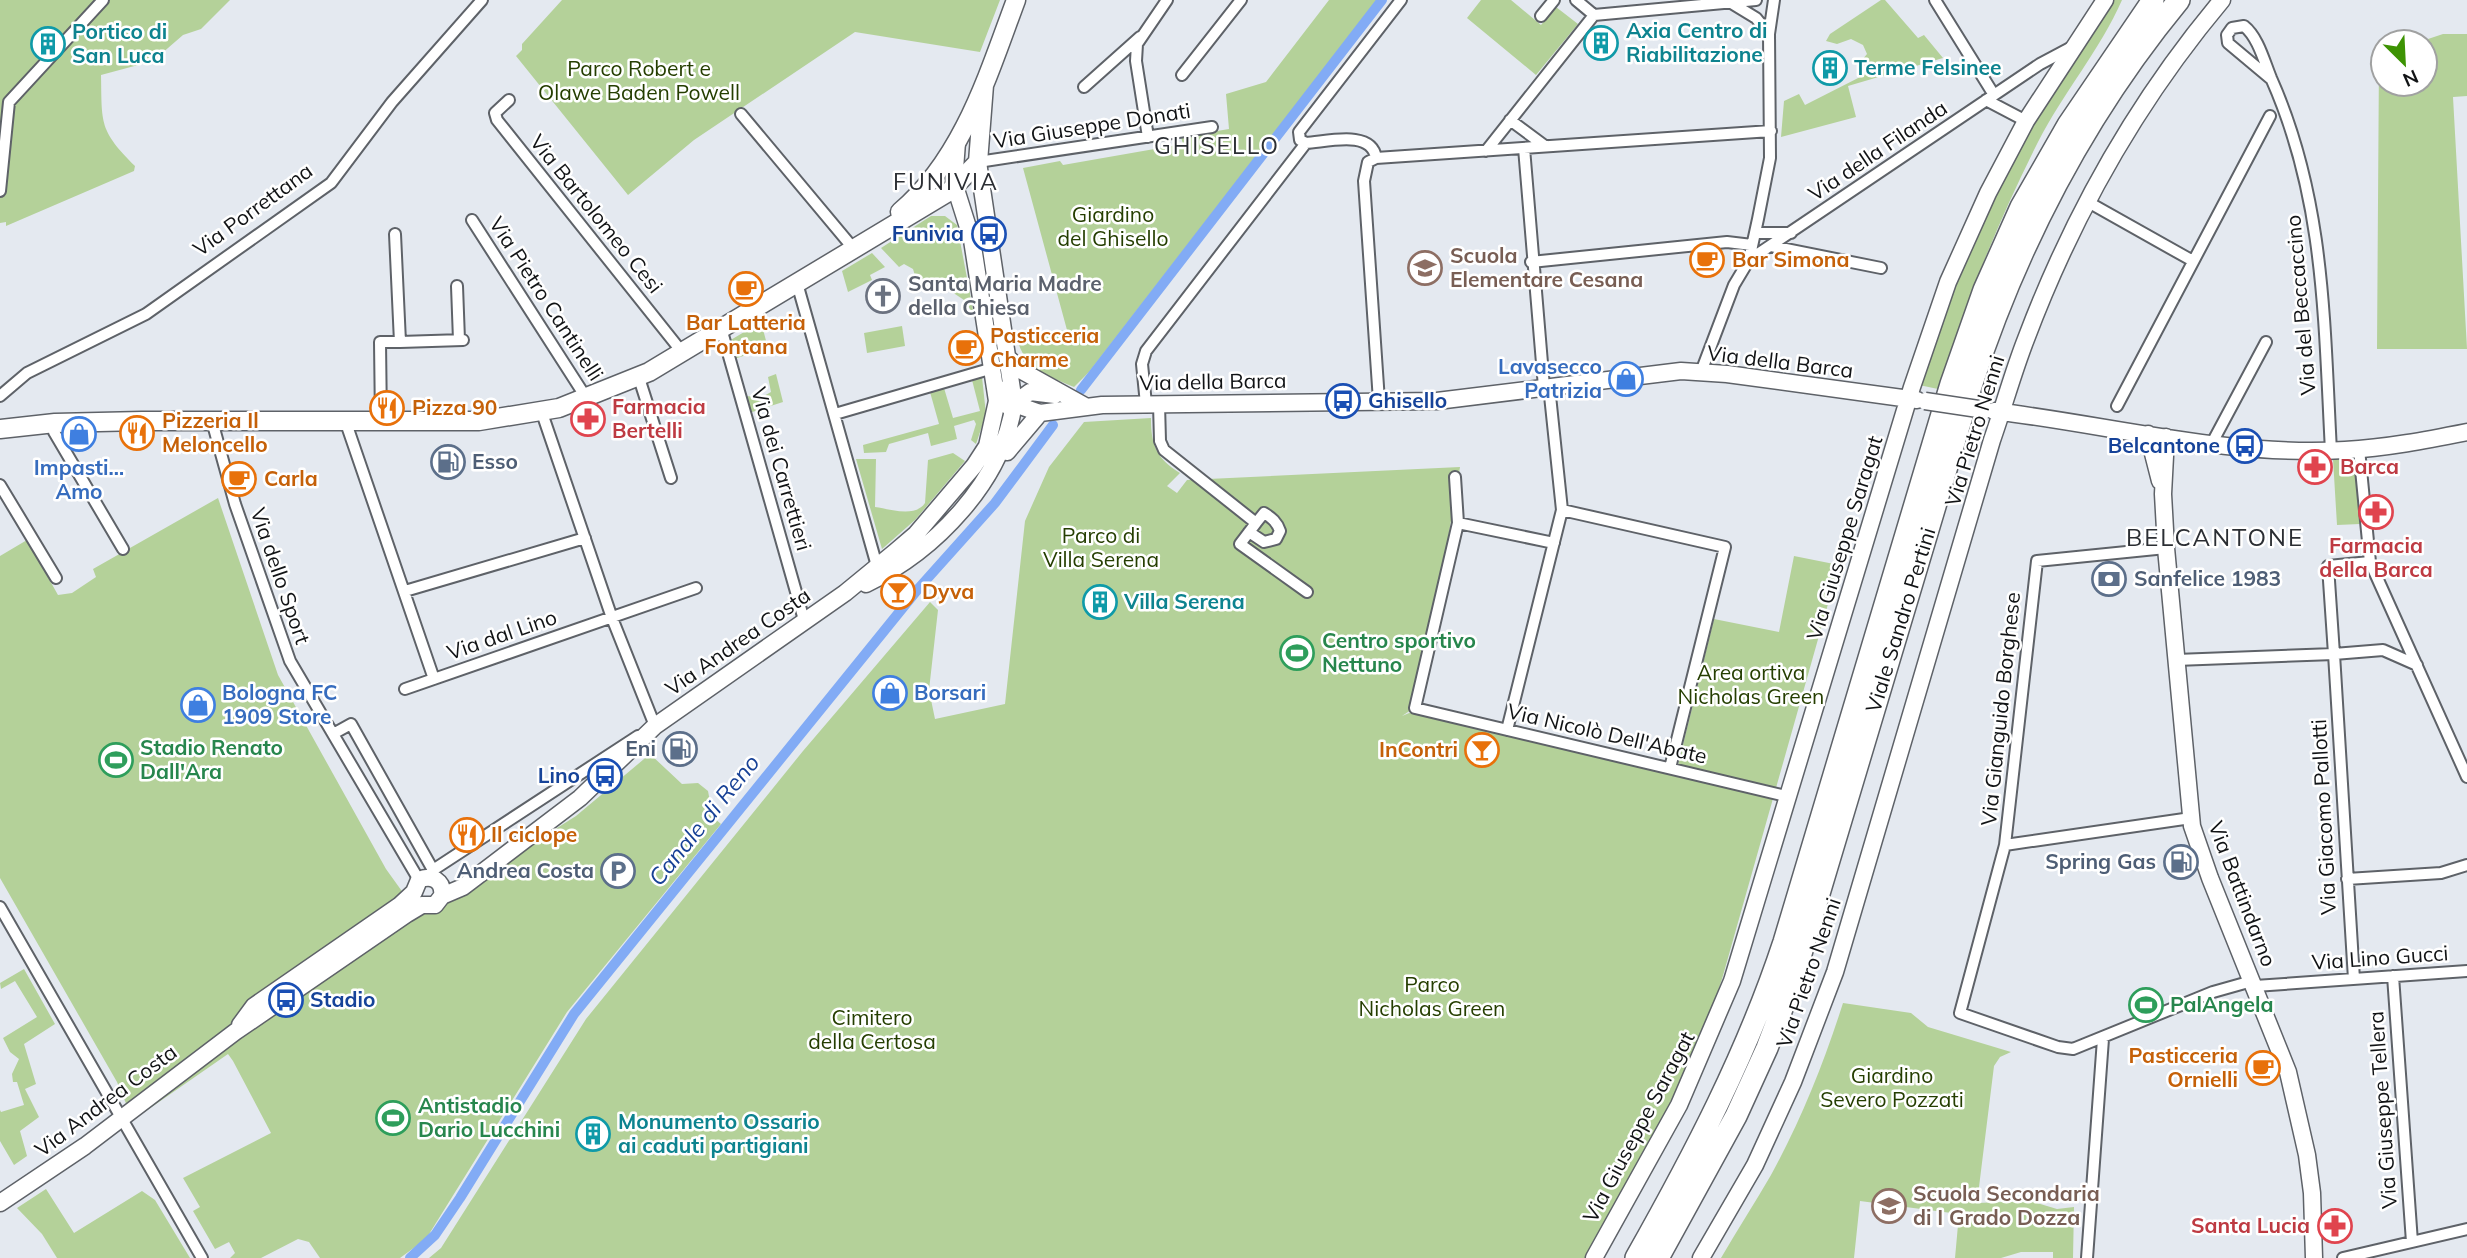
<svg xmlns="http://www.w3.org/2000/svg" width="2467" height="1258" viewBox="0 0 2467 1258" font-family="Mulish,sans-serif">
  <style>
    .green { fill: #b4d199 }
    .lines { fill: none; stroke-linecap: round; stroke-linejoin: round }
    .canal { stroke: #82abf5; stroke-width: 10 }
    .street-casing { stroke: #5e6268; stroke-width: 14 }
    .secondary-casing { stroke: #5e6268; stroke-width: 19 }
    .primary-casing { stroke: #5e6268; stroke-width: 21 }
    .highway-casing { stroke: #5e6268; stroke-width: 24 }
    .street { stroke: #fff; stroke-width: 10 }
    .secondary { stroke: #fff; stroke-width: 16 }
    .primary { stroke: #fff; stroke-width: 18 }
    .highway { stroke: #fff; stroke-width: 21 }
    .secondary-bridge-casing { stroke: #5e6268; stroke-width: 19; stroke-linecap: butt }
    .secondary-bridge { stroke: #fff; stroke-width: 16 }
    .labels { text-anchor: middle; stroke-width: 5; stroke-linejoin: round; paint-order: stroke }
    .culture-label { font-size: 21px; font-weight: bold; fill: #0d838f; stroke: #fff; text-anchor: start }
    .park-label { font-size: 21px; fill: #253e01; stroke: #fff }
    .street-label { font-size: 21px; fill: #111315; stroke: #fff }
    .transit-label { font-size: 21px; font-weight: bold; fill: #164399; stroke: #fff; text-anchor: end }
    .education-label { font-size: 21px; font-weight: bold; fill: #785e54; stroke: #fff; text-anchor: start }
    .food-label { font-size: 21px; font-weight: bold; fill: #c56008; stroke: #fff; text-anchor: start }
    .worship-label { font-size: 21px; font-weight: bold; fill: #5b616d; stroke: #fff; text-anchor: start }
    .shop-label { font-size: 21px; font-weight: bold; fill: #366cbe; stroke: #fff; text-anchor: start }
    .health-label { font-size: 21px; font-weight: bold; fill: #be3a42; stroke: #fff; text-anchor: start }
    .service-label { font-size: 21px; font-weight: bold; fill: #4e5e75; stroke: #fff; text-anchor: end }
    .leisure-label { font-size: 21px; font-weight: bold; fill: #27864d; stroke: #fff; text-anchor: start }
    .neighbourhood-label { font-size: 23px; letter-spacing: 2px; fill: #2b2e33; stroke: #fff }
    .water-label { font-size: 23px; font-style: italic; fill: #174196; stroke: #fff }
    .quarter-label { font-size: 24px; letter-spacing: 2px; fill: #2b2e33; stroke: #fff }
  </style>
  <rect width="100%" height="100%" fill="#e4e9f0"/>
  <path class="green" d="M0 0H230L201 29 183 35 153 61 101 75C102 124 99 130 135 166L134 171 6 226V222L0 223Z
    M562 0H1000L980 52 855 32 694 140 628 195 516 56 522 50V44Z
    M1329 0H1377L1089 372 1074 387C1048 376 1024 369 1017 338L1067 330 1023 168 1060 161 1063 165 1183 144 1181 137 1229 129 1226 94 1266 82Z
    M1481 0H1511L1541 25 1556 7 1578 24 1536 75 1467 18Z
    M1881 0H1885L1918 38 1924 35 1943 58 1848 86 1856 117 1781 137 1784 101 1799 94 1805 105 1868 73 1862 60 1867 54 1863 45 1851 39 1837 44 1826 41 1830 34Z
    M2110 0H2122C2100 50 2063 93 2038 142 1998 221 1965 304 1938 389L1919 385 1944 307 2016 147Z
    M2443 34H2467V96L2453 97 2467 349H2377L2379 56 2383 54V84H2425V42H2419Z
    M931 216H945L957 225 974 315 964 300 934 280 916 279 913 269 904 264 899 267 881 248Z
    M872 253 885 267 870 275 872 280 848 292 842 271Z
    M761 322 768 348 734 359 729 341Z
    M902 326 905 346 867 353 864 333Z
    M776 374 783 402 749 413 744 396 762 397 771 392 768 377Z
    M982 377 986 414 976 444 971 440 976 424 974 420 954 426 957 439 931 446 928 433 889 444 886 452 864 453 863 445 939 424 930 392 944 388 953 418 980 411 972 380Z
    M1151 418C1151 445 1156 458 1180 473L1167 486 1177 493 1187 480 1460 467 1431 640 1414 708 1402 716 1414 711 1676 773 1714 619 1779 632 1794 556 1839 565 1722 979 1697 1053 1639 1165 1585 1258H429L441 1248 586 1019 803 751 930 602 938 610 929 690 935 719 1005 704 1025 521 1049 467 1084 422Z
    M953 453 965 461 915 520 882 549 856 459H876L875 507C890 509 915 518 925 503L928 460Z
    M2356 457 2360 524 2337 525 2333 459Z
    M218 498 278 675 386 869 419 915 576 816 650 754 682 784 698 783 708 791 711 807 707 812 721 824 567 1012 426 1239 400 1258H320L309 1242 298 1239 261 1258H230L235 1253 229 1242 215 1249 193 1211 200 1207 183 1178 271 1133 233 1061 228 1054 133 1120 117 1082 0 878V556L27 540 58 595 72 593 96 577 93 569Z
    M24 969 55 1024 24 1044 36 1084 25 1089 39 1117 20 1131 27 1156 14 1165 0 1141V1110L1 1112 24 1105 17 1082H13L12 1074 19 1059 10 1052 3 1038 37 1017 15 981 1 989 0 983Z
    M1843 1003 1911 1013 1928 1027 2011 1052 2000 1057 1994 1066 1977 1203 2030 1201 2057 1209 2074 1207 2073 1258H2053V1252H2021L2001 1258H1955L1959 1214 1860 1201 1854 1258H1721C1737 1230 1755 1203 1771 1175 1801 1120 1824 1063 1843 1003Z
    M46 1189 74 1233 142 1191 155 1200 190 1258H57L42 1234 17 1208Z"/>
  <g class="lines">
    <path class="canal" d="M1081 390 1382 0
      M410 1258 435 1235 460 1198 574 1014 918 589 995 503 1053 425"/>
    <g class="street-casing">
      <path id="street" d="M1576 0 1594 15
        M1935 0 1994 95
        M1733 4 1756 18 1769 34
        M1541 16 1554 0
        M1182 75 1241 0
        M2271 79 2228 43 2227 35 2232 28 2244 26C2258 37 2264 61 2271 78 2325 199 2324 321 2331 451
        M1084 87 1140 37
        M509 100 495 113 497 120 682 352
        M1986 100 2026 121
        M741 114 853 248
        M1510 120 1545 146
        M1148 137 1136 61 1137 44 1167 0
        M1306 143 1300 140 1299 132 1401 0
        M1306 143C1326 142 1372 129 1376 158
        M1524 148 1544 387
        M1486 151 1594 15 1756 0
        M978 162 1212 127
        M0 191 9 102 103 0
        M2088 202 2193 261
        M472 220 587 399
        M1755 233H1791
        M1771 246 1881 268
        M1749 260 2040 64 2072 47
        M1531 262 1727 242 1752 245
        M797 283 877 566
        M457 286 459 340
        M721 328 804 620
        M400 342 463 340
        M1701 372 1734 285 1749 260 1758 219 1770 158 1769 34 1774 0
        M639 378 671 478
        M0 396 27 373 146 314 331 183 392 102 482 0
        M1379 401 1364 181 1368 162 1376 158 1771 131
        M1146 404 1142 364 1146 351 1306 143
        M1159 404 1160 441 1164 450 1256 523 1240 544 1307 592
        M2117 406 2270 116
        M542 413 612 618 655 726 651 728
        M835 414 993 368
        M212 421 235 504 290 661 419 880
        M381 422 380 342H400L395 234
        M55 423 54 432 123 549
        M346 423 434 679
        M2212 443 2266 342
        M2359 449 2370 562 2467 777
        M1455 477 1458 523
        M0 485 56 578
        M1562 510 1725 547 1670 768
        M1249 532 1264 542 1276 539 1280 531C1277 522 1272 518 1264 513L1256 523
        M1554 543 1458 523 1415 708 1790 797
        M2166 548 2037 561 2005 845 1960 1013 2058 1047 2073 1049 2213 992 2252 981
        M2370 562 2328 566 2334 654 2383 650 2417 665
        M405 591 585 538
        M2176 660 2334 654 2354 979
        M405 689 696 588
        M1507 730 1562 510 1549 386
        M333 734 351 724 433 870 432 874
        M2005 845 2191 818
        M433 870 638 736
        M2347 879 2441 873 2467 865
        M0 907 202 1258
        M2393 976 2412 1242
        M2255 986 2467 971
        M2087 1258 2103 1039
        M2343 1258 2467 1229"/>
    </g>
    <g class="secondary-casing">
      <path id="secondary" d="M1008 358 1022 371 1085 406
        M995 386 1020 406 1040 413 1102 405 1437 401 1681 371 1727 374 1917 400
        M1009 407 1030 392 1055 395
        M1994 411C2110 425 2228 457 2345 450 2386 448 2427 440 2467 432
        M2148 434 2160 481
        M2166 437 2163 494 2166 548 2192 826 2210 878 2288 1072 2307 1155 2312 1193 2314 1258
        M1007 452 1040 413
        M866 584C935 551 1003 481 1014 403L978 162
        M240 1025 254 1006 400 905 414 892 419 880C432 874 444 881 442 896
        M0 1203 85 1146 235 1032 407 914 422 905H435L442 896 463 887 580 798 655 726 845 593 895 552 916 534 974 466 987 446 997 401 972 240 954 183 957 142
        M1594 1258 1679 1105 1732 981 1912 387 1948 282 1988 193 2026 121 2105 0
        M1701 1258 1755 1165 1793 1082 1835 972 1992 440C2004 406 2013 372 2026 339 2072 217 2138 100 2222 0"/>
    </g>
    <g class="primary-casing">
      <path id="primary" d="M900 212C963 159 988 75 1016 0
        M0 429 55 423 142 421H479L559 408 649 372 950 191 978 162 984 85"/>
    </g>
    <g class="highway-casing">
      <path id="highway" d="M1636 1258C1694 1155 1747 1054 1784 942L1951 384 1984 290 2021 207 2068 125 2153 0
        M1658 1258 1736 1116 1767 1048 1794 977 1971 386C2017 245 2085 114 2179 0"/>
    </g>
    <use href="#street" class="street"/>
    <use href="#secondary" class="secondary"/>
    <use href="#primary" class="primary"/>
    <use href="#highway" class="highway"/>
    <g class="secondary-bridge-casing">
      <path id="secondary-bridge" d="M1925 401 1985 410"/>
    </g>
    <use href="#secondary-bridge" class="secondary-bridge"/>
  </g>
  <defs>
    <g id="building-ring" transform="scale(1.75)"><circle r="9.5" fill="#fff" stroke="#0f9aa8" stroke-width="1.5"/><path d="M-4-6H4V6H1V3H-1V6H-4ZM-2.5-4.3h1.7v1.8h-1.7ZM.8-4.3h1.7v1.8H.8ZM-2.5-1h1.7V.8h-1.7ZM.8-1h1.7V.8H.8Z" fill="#0f9aa8"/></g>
    <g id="bus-ring" transform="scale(1.75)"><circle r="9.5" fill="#fff" stroke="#1a4fb4" stroke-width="1.5"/><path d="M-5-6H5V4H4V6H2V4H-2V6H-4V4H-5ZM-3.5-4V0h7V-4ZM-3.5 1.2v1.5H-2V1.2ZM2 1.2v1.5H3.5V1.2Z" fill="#1a4fb4"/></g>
    <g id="cafe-ring" transform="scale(1.75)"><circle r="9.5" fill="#fff" stroke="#e8710a" stroke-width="1.5"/><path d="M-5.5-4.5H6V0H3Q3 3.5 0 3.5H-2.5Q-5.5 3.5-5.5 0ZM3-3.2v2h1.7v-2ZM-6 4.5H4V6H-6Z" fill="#e8710a"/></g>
    <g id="school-ring" transform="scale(1.75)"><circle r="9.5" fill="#fff" stroke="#8d6e63" stroke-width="1.5"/><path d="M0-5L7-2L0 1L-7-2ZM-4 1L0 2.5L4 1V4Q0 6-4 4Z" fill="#8d6e63"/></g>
    <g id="church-ring" transform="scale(1.75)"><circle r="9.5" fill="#fff" stroke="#6b7280" stroke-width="1.5"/><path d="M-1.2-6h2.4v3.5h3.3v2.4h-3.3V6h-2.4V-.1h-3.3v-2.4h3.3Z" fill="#6b7280"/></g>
    <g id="shop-ring" transform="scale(1.75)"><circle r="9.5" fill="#fff" stroke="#3f7fe0" stroke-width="1.5"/><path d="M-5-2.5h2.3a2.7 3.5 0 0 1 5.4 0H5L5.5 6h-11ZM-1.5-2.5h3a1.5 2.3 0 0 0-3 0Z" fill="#3f7fe0"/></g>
    <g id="restaurant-ring" transform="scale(1.75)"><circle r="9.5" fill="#fff" stroke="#e8710a" stroke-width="1.5"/><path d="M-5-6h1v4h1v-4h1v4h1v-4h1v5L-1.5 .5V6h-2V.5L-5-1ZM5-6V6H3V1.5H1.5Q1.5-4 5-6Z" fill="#e8710a"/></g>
    <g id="pharmacy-ring" transform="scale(1.75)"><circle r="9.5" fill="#fff" stroke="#e0444e" stroke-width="1.5"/><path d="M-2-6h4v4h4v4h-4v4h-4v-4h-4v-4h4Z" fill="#e0444e"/></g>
    <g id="fuel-ring" transform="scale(1.75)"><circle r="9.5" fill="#fff" stroke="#5c6f8a" stroke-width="1.5"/><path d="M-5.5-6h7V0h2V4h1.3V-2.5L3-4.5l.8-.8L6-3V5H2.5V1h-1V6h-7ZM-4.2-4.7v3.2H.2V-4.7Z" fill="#5c6f8a"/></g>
    <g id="bank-ring" transform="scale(1.75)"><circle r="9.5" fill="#fff" stroke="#5c6f8a" stroke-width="1.5"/><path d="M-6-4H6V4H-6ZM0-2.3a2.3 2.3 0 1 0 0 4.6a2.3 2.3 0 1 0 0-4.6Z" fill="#5c6f8a"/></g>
    <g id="bar-ring" transform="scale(1.75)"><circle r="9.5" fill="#fff" stroke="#e8710a" stroke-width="1.5"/><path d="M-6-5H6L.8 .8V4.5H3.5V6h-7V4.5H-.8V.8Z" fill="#e8710a"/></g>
    <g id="stadium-ring" transform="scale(1.75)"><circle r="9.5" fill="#fff" stroke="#2e9e5b" stroke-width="1.5"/><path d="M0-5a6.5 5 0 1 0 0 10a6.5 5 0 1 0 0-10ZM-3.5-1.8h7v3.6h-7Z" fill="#2e9e5b"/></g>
    <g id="parking-ring" transform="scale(1.75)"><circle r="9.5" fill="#fff" stroke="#5c6f8a" stroke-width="1.5"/><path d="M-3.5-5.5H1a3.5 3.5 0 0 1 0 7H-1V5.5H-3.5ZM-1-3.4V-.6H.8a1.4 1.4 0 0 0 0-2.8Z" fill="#5c6f8a"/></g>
  </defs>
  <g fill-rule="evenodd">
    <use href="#building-ring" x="1601" y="43"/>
    <use href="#building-ring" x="48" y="44"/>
    <use href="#building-ring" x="1830" y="68"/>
    <use href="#bus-ring" x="989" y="234"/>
    <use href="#cafe-ring" x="1707" y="260"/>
    <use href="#school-ring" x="1425" y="268"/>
    <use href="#cafe-ring" x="746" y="289"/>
    <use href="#church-ring" x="883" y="296"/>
    <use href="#cafe-ring" x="966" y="348"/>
    <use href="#shop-ring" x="1626" y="379"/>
    <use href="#bus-ring" x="1343" y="401"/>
    <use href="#restaurant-ring" x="387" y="408"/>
    <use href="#pharmacy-ring" x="588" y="419"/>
    <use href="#restaurant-ring" x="137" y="433"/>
    <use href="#shop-ring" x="79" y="434"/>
    <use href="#bus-ring" x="2245" y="446"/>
    <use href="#fuel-ring" x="448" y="462"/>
    <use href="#pharmacy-ring" x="2315" y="467"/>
    <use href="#cafe-ring" x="239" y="479"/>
    <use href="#pharmacy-ring" x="2376" y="512"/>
    <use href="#bank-ring" x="2109" y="579"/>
    <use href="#bar-ring" x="898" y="592"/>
    <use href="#building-ring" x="1100" y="602"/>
    <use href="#stadium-ring" x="1297" y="653"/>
    <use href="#shop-ring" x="890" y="693"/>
    <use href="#shop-ring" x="198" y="705"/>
    <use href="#fuel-ring" x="680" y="749"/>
    <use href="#bar-ring" x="1482" y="750"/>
    <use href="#stadium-ring" x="116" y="760"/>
    <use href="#bus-ring" x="605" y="776"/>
    <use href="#restaurant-ring" x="467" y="835"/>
    <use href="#fuel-ring" x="2181" y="862"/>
    <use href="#parking-ring" x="618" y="871"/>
    <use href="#bus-ring" x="286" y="1000"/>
    <use href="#stadium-ring" x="2146" y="1005"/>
    <use href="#cafe-ring" x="2263" y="1068"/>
    <use href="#stadium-ring" x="393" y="1118"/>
    <use href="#building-ring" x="593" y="1134"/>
    <use href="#school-ring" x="1889" y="1206"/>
    <use href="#pharmacy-ring" x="2335" y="1226"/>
  </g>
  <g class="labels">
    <g class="culture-label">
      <text x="1626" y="38">Axia Centro di<tspan x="1626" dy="24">Riabilitazione</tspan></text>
      <text x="72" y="39">Portico di<tspan x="72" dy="24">San Luca</tspan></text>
      <text x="1854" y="75">Terme Felsinee</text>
      <text x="1124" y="609">Villa Serena</text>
      <text x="618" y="1129">Monumento Ossario<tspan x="618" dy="24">ai caduti partigiani</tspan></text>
    </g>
    <g class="park-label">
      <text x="639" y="76">Parco Robert e<tspan x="639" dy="24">Olawe Baden Powell</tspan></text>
      <text x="1113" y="222">Giardino<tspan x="1113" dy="24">del Ghisello</tspan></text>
      <text x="1101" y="543">Parco di<tspan x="1101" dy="24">Villa Serena</tspan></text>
      <text x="1751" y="680">Area ortiva<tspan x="1751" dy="24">Nicholas Green</tspan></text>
      <text x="1432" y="992">Parco<tspan x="1432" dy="24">Nicholas Green</tspan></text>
      <text x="872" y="1025">Cimitero<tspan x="872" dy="24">della Certosa</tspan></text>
      <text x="1892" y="1083">Giardino<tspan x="1892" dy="24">Severo Pozzati</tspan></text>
    </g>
    <g class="street-label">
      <text transform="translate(1092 126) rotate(-9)" y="7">Via Giuseppe Donati</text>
      <text transform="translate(1878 151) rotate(-34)" y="7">Via della Filanda</text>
      <text transform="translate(253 210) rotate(-36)" y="7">Via Porrettana</text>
      <text transform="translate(596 214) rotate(51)" y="7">Via Bartolomeo Cesi</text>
      <text transform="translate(546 299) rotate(57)" y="7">Via Pietro Cantinelli</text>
      <text transform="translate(2301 305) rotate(-95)" y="7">Via del Beccaccino</text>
      <text transform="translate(1780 362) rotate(7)" y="7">Via della Barca</text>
      <text transform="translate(1213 382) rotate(-1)" y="7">Via della Barca</text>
      <text transform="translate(1975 431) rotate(-73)" y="7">Via Pietro Nenni</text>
      <text transform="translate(781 469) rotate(74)" y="7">Via dei Carrettieri</text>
      <text transform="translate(1845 538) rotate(-73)" y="7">Via Giuseppe Saragat</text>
      <text transform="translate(280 576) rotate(71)" y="7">Via dello Sport</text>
      <text transform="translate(1901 620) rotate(-73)" y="7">Viale Sandro Pertini</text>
      <text transform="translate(502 635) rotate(-19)" y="7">Via dal Lino</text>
      <text transform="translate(738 642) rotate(-35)" y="7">Via Andrea Costa</text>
      <text transform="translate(2001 709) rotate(-84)" y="7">Via Gianguido Borghese</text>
      <text transform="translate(1607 734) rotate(13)" y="7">Via Nicolò Dell'Abate</text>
      <text transform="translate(2324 817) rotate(-93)" y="7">Via Giacomo Pallotti</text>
      <text transform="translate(2242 894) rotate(69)" y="7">Via Battindarno</text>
      <text transform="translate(2380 958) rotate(-4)" y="7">Via Lino Gucci</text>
      <text transform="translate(1809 973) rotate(-71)" y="7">Via Pietro Nenni</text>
      <text transform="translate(106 1101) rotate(-37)" y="7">Via Andrea Costa</text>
      <text transform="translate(2383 1110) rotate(-94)" y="7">Via Giuseppe Tellera</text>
      <text transform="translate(1639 1127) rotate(-62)" y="7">Via Giuseppe Saragat</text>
    </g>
    <g class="transit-label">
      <text x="964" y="241">Funivia</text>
      <text x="1368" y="408" text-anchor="start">Ghisello</text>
      <text x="2220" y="453">Belcantone</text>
      <text x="580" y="783">Lino</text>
      <text x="310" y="1007" text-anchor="start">Stadio</text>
    </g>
    <g class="education-label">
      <text x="1450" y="263">Scuola<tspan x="1450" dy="24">Elementare Cesana</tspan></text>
      <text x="1913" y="1201">Scuola Secondaria<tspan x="1913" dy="24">di I Grado Dozza</tspan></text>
    </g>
    <g class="food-label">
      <text x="1732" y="267">Bar Simona</text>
      <text x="746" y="330" text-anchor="middle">Bar Latteria<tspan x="746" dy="24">Fontana</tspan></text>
      <text x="990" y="343">Pasticceria<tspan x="990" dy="24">Charme</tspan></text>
      <text x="412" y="415">Pizza 90</text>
      <text x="162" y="428">Pizzeria Il<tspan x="162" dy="24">Meloncello</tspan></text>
      <text x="264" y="486">Carla</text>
      <text x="922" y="599">Dyva</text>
      <text x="1458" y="757" text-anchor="end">InContri</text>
      <text x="491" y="842">Il ciclope</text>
      <text x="2238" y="1063" text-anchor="end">Pasticceria<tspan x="2238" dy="24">Ornielli</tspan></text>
    </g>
    <g class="worship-label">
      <text x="908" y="291">Santa Maria Madre<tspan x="908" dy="24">della Chiesa</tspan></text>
    </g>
    <g class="shop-label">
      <text x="1602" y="374" text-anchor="end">Lavasecco<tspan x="1602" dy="24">Patrizia</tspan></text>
      <text x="79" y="475" text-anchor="middle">Impasti…<tspan x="79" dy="24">Amo</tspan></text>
      <text x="222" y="700">Bologna FC<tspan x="222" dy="24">1909 Store</tspan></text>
      <text x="914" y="700">Borsari</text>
    </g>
    <g class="health-label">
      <text x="612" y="414">Farmacia<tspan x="612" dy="24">Bertelli</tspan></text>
      <text x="2340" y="474">Barca</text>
      <text x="2376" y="553" text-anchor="middle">Farmacia<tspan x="2376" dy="24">della Barca</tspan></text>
      <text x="2310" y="1233" text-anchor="end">Santa Lucia</text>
    </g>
    <g class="service-label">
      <text x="472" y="469" text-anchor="start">Esso</text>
      <text x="2134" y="586" text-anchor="start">Sanfelice 1983</text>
      <text x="656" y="756">Eni</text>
      <text x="2156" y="869">Spring Gas</text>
      <text x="594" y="878">Andrea Costa</text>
    </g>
    <g class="leisure-label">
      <text x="1322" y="648">Centro sportivo<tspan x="1322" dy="24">Nettuno</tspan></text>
      <text x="140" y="755">Stadio Renato<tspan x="140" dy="24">Dall'Ara</tspan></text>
      <text x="2170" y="1012">PalAngela</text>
      <text x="418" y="1113">Antistadio<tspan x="418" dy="24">Dario Lucchini</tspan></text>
    </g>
    <g class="neighbourhood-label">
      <text x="1217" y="154">GHISELLO</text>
      <text x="946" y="190">FUNIVIA</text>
    </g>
    <g class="water-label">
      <text transform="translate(704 820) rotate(-51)" y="8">Canale di Reno</text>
    </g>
    <g class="quarter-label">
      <text x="2215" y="546">BELCANTONE</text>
    </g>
  </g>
  <g transform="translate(2404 63) rotate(156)"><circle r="33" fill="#ffffff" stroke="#a0a1a1" stroke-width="2"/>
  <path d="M0-5L12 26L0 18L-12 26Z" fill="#3d9303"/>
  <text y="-10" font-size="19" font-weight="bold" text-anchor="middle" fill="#111315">N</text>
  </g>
</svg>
